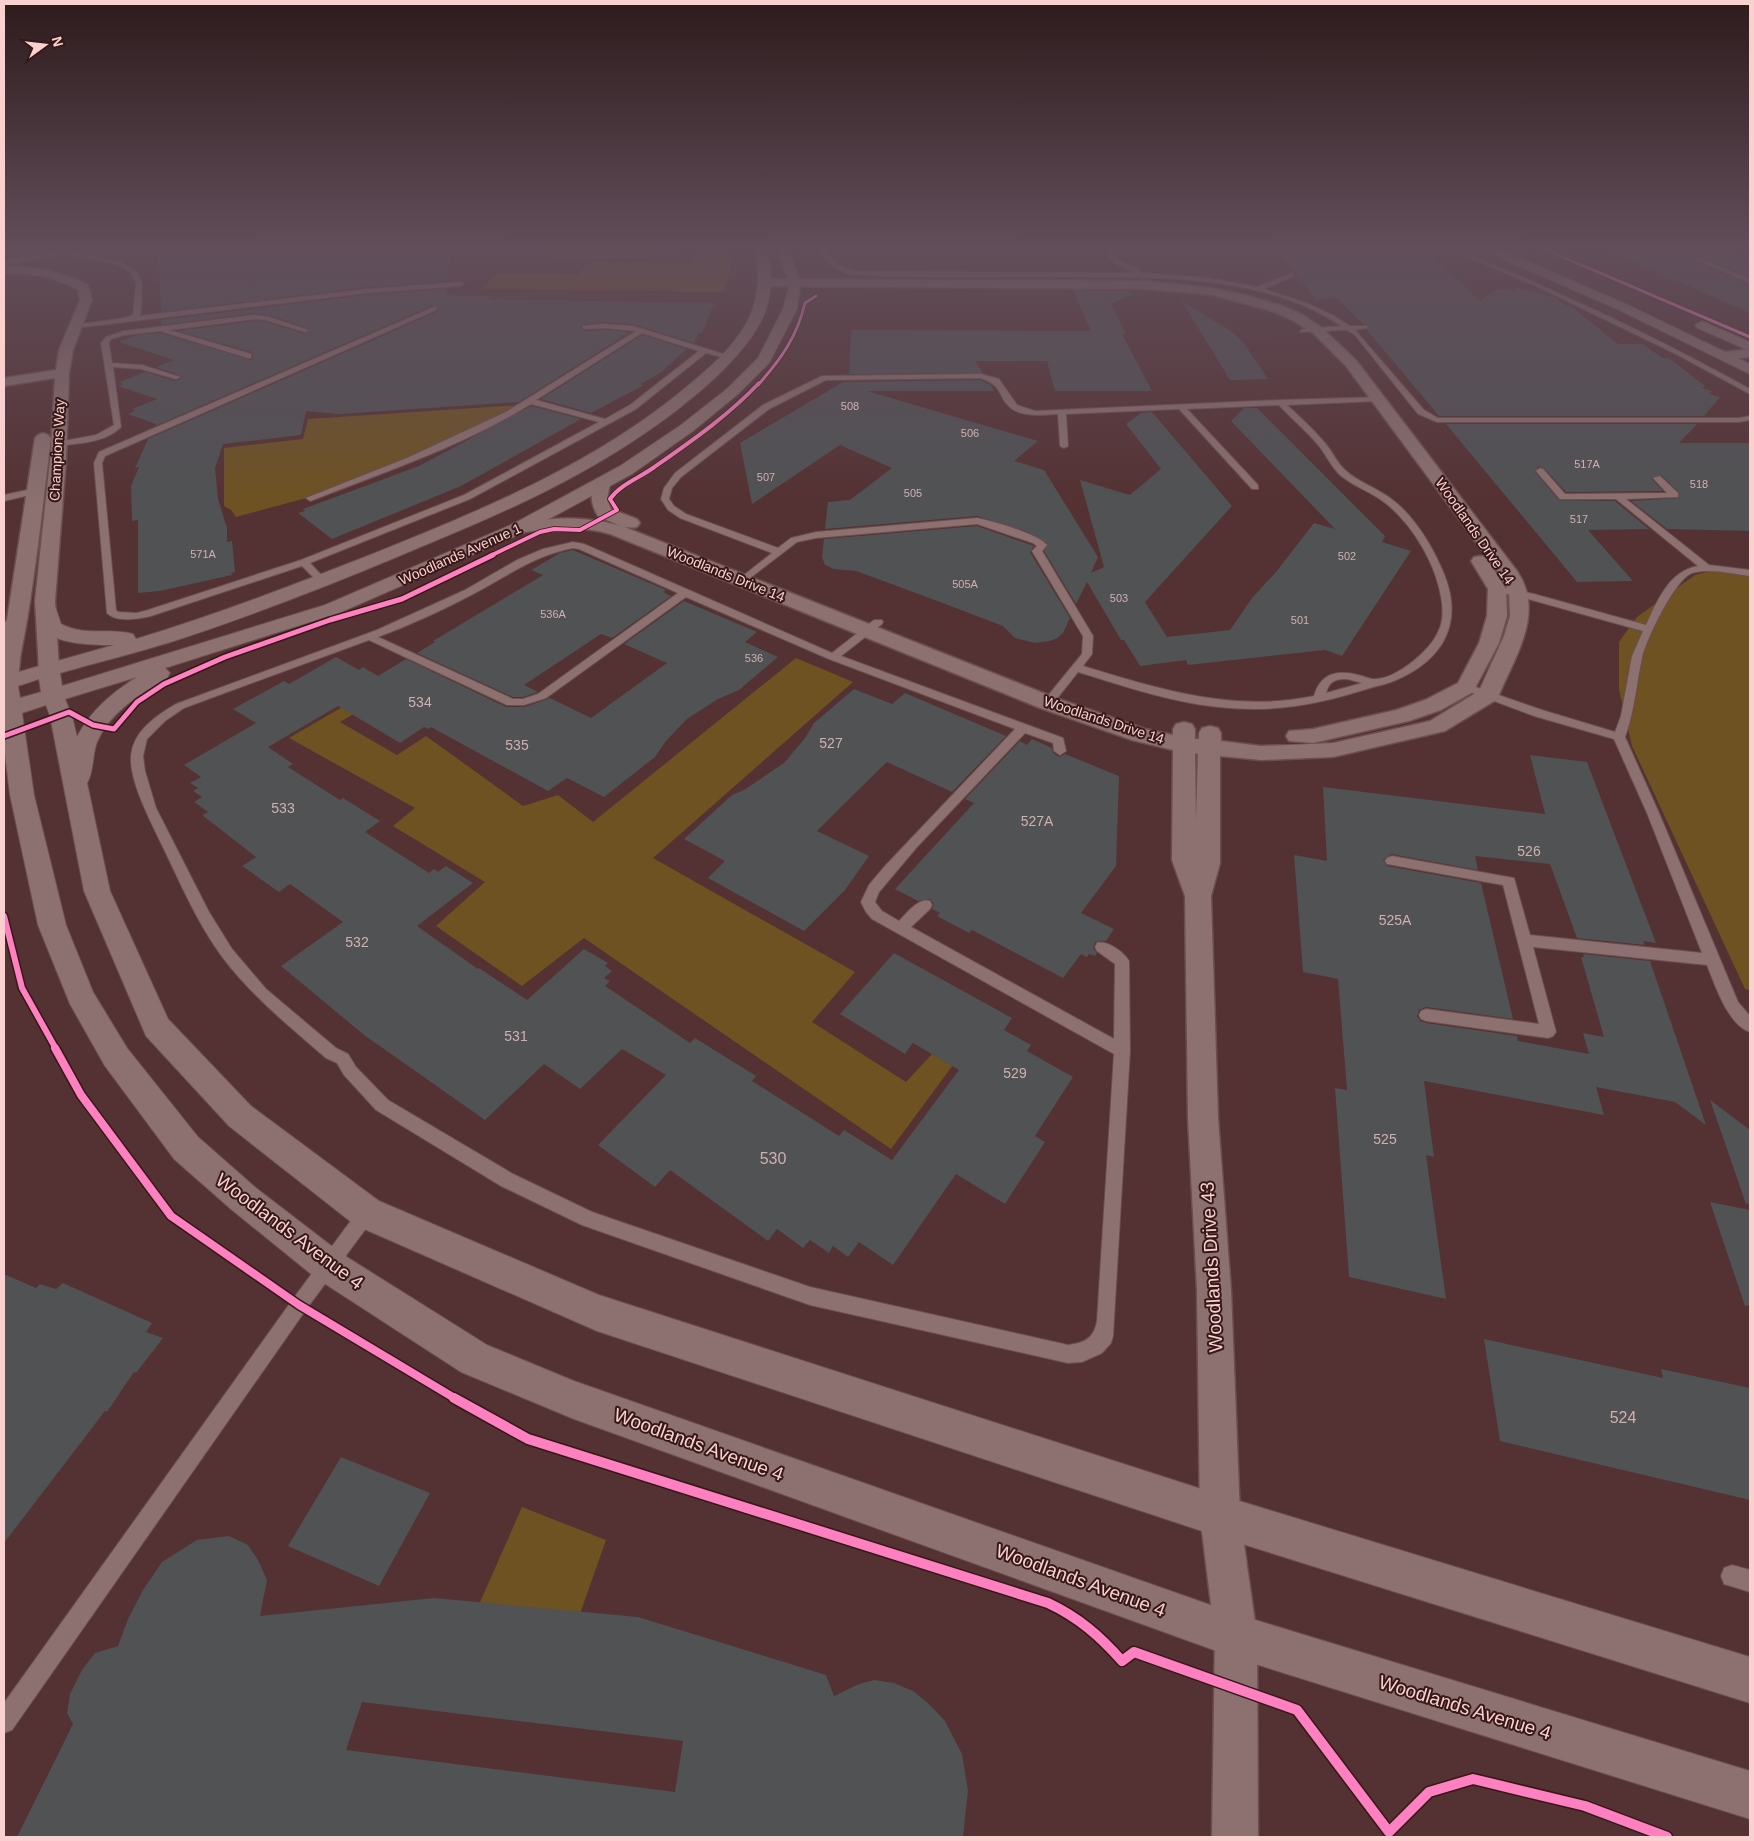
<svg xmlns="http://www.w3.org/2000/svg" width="1754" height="1841" viewBox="0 0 1754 1841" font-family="Helvetica,sans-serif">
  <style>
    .green { fill: #6e5222 }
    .building { fill: #505254; fill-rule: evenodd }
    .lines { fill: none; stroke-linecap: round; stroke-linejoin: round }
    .service-casing { stroke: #6d4e4f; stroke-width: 2 }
    .minor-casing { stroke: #6d4e4f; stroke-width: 3 }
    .tertiary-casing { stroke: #6d4e4f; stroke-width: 2 }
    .secondary-casing { stroke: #6d4e4f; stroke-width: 2 }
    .service { fill: #8c7170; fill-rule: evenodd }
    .minor { fill: #8c7170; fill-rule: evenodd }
    .tertiary { fill: #8c7170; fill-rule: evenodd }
    .secondary { fill: #89736f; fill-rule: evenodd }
    .cycleway-far5-casing { stroke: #351817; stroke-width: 4.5 }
    .cycleway-far4-casing { stroke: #351817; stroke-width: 5.5 }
    .cycleway-far3-casing { stroke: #351817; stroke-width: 8 }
    .cycleway-far2-casing { stroke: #351817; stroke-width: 9 }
    .cycleway-far1-casing { stroke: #351817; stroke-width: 11 }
    .cycleway-casing { stroke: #351817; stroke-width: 13 }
    .cycleway-far5 { stroke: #ff80c0; stroke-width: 3 }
    .cycleway-far4 { stroke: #ff80c0; stroke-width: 4 }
    .cycleway-far3 { stroke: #ff80c0; stroke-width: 5 }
    .cycleway-far2 { stroke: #ff80c0; stroke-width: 6 }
    .cycleway-far1 { stroke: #ff80c0; stroke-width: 8 }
    .cycleway { stroke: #ff80c0; stroke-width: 10 }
    .labels { text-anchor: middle; stroke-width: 4; stroke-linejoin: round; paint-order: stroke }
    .far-number-label { font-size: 11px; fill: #d0b1b0 }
    .far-street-label { font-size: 14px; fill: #fbd1cf; stroke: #351817 }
    .number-label { font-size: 14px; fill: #d0b1b0 }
    .near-number-label { font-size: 16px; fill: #d0b1b0 }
    .near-street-label { font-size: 19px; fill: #fbd1cf; stroke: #351817 }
  </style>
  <rect width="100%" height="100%" fill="#543132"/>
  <path class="green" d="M495 249H686C618 268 563 257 495 249Z
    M700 252H726L732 264 724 292 482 289 497 273 578 275 589 262 689 264Z
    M522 405 408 460 310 497 236 517 231 510 224 506V448L303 439 308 419Z
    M1711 571 1750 575V990L1745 989 1632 746 1619 689V642L1637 617 1695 575Z
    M796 658 853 682 653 858 855 972 812 1022 906 1082 933 1053 953 1065 891 1149 584 938 522 986 436 926 485 882 393 826 415 808 289 738 344 706 355 713 340 722 397 755 426 736 523 806 558 795 593 822Z
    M522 1507 606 1540 575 1628 477 1609Z"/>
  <path class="building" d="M158 249H276L277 254 343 249H450L448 281 367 287 161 312Z
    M1277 249H1424L1480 301 1497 289 1502 290 1505 289 1514 291 1517 288 1555 297 1559 299 1557 301 1566 303 1563 305 1570 306 1618 344H1643L1662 358H1669L1705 386 1702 388 1712 391 1709 394 1720 397 1704 416H1439L1367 330 1368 325 1363 324 1337 298 1316 300Z
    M1604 249H1669L1670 251 1750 285V313Z
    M1682 249H1718L1750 262V277Z
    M447 289V295L493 296 486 299 714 303 702 333H699L694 343 633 324 604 322 582 325 581 328 585 331 604 330 630 332 519 402 339 414 306 411 301 435 223 444 215 468 218 499 227 528V542L232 541 235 572 231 573 232 575 160 591 138 593V520L132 521 131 486 139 467 135 468 148 439 437 312 439 309 433 305 155 426 156 424 128 414 135 411 132 409 157 399 118 386 123 384 119 382 145 372 175 381 181 379 182 376 156 367 174 360 119 342 138 335 160 333 251 360 253 358 252 352 178 331 255 321 266 322 304 334 310 329 270 315 255 313 161 325V320L367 295Z
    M1073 290 1125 291 1134 294 1111 304 1126 334H1122L1152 391H1055L1047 361H975L983 373 849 374 851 330 1091 331Z
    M1182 301 1232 332 1243 342 1268 379 1230 380Z
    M642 335 687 349 660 373 641 384 644 385 591 413 541 399Z
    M980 380 991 385 994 391H867L1038 441 1014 461 1044 470 1098 557 1091 573 1104 567 1080 480 1130 495 1161 469 1126 424 1141 413 1152 412 1232 506 1145 602 1167 637 1230 630 1252 598 1276 572 1314 523 1335 529 1231 421 1244 408H1257L1385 536 1382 542 1411 551 1342 656 1325 650 1188 665 1186 660 1140 666 1124 640H1121L1087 582 1076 604 1044 551 1048 544 1025 531 977 516 825 529 828 502 850 500 892 468 840 445 752 504 740 443 843 382Z
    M531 406 581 419 461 486 332 539 298 513 305 511 303 509 419 466Z
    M1446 424H1697L1679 443H1750V531L1667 529 1631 501 1679 498V492L1661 475 1651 478 1663 491 1566 492 1544 468 1539 466 1535 472 1559 500 1615 501 1649 529 1588 530 1633 581 1577 582Z
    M977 526 1034 546 1030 552 1070 618 1063 633 1057 638 1050 641 1035 643 1015 638 1003 626 940 602 856 571 834 569 825 565 822 557 824 539Z
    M573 550 666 590 663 592 671 596 612 638 601 634 524 685 538 692 523 697H513L417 653 435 642 433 641 543 575 531 570 560 553Z
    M684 601 757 632 745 642 778 657 739 690 718 699 687 719 666 741 655 757 604 797 567 778 548 791 431 727 428 729 424 727 400 743 338 706 268 747 293 764 288 767 340 800 343 798 380 821 365 832 429 873 434 869 438 872 446 866 473 883 417 926 478 969 479 968 527 1000 584 949 608 963 605 966 612 971 604 978 610 981 605 986 690 1043 695 1038 756 1076 752 1081 839 1136 844 1130 892 1160 959 1070 913 1043 905 1054 840 1014 894 953 1012 1018 1004 1030 1031 1045 1027 1051 1073 1077 1035 1136 1045 1142 1005 1204 956 1174 893 1265 859 1242 848 1257 833 1246 829 1253 810 1240 803 1248 777 1229 768 1241 670 1170 655 1187 598 1145 666 1075 622 1049 580 1089 544 1064 485 1120 364 1035 281 966 343 922 290 884 279 892 242 866 256 857 202 815 208 812 194 802 202 797 193 791 198 788 190 783 201 777 184 765 256 723 233 709 284 681 289 684 336 657 359 670 363 667 378 676 406 659 506 707H525L550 698 591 718 667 663 624 644Z
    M854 689 892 704 905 693 1006 736 952 792 887 762 843 805 817 831 869 856 845 890 804 931 708 878 725 861 684 839 732 795 744 790 784 763 805 738 814 723Z
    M1032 739 1052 748 1053 753 1059 757 1065 754 1119 776 1116 866 1081 913 1114 929 1106 941 1095 942 1093 948 1097 953 1095 956 1089 954 1087 957 1081 954 1063 978 972 930 969 933 937 916 940 913 932 909 934 904 930 899 918 901 895 889 974 803 965 799 1020 741 1027 745Z
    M1530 755 1587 762 1656 943 1643 941 1645 945 1577 938 1550 864 1475 856 1478 870 1391 854 1383 860 1387 866 1481 883 1513 1019 1426 1007 1419 1010 1417 1016 1420 1021 1426 1023 1517 1036 1518 1041 1589 1054 1583 1033 1604 1037 1581 957H1584L1583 954 1650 961 1706 1125 1675 1102 1596 1087 1604 1115 1424 1081 1434 1157 1426 1155 1446 1299 1349 1277 1335 1088 1347 1090 1338 979 1303 972 1294 855 1327 861 1323 787 1545 814Z
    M1710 1100 1750 1130V1203L1746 1204Z
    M1710 1202 1750 1210V1305L1745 1306Z
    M4 1274 36 1288 40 1284 56 1289 63 1283 152 1323 146 1332 163 1338 136 1373 134 1372 107 1412 105 1411 4 1543Z
    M1484 1339 1663 1378 1661 1369 1750 1388V1500L1500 1441Z
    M341 1457 430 1493 379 1586 288 1546Z
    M229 1536 248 1545 258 1560 267 1580 260 1616 434 1598 638 1617 826 1675 834 1696 859 1684 874 1680 894 1683 913 1691 928 1703 945 1721 962 1754 968 1791 963 1837H17L73 1724 67 1713 70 1694 82 1670 95 1653 118 1646 128 1619 143 1590 162 1562 197 1540ZM362 1702 683 1741 675 1792 346 1750Z"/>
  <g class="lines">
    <g class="service-casing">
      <path id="service" d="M819 249H825C833 263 841 269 858 271L1136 273 1114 263 1105 249H1111L1118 261 1137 268 1142 273 1209 278 1257 287 1292 273 1294 276 1264 289 1309 304 1334 316 1350 326H1367V328L1355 330 1424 410 1438 418H1739L1750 416V420L1739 422H1437L1418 414 1355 335 1347 330 1301 332 1300 331 1303 329 1341 326C1266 275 1161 277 1074 277 1002 276 929 279 858 275 838 273 829 266 819 249Z
        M1448 249H1455C1556 290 1655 336 1750 389V394L1676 354 1536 286Z
        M1671 249H1678L1750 279V283Z
        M62 250 123 263 136 271 142 283 141 312 139 316 367 289 461 282 464 284 461 286 367 293 76 328 74 327V325L125 318 133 315 136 283 131 273 119 265 62 254 4 265V261Z
        M434 307 437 309 436 310 105 456 102 463 116 610 118 612 137 613 148 610 301 560 464 495 599 422 531 404C465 445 385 472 313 500L310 501 306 498 407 458 506 412 636 331 604 328 585 329 583 328V326L604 324 633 326 733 357 729 359 706 353 636 409 470 499 310 563 325 579V583H319L302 566 151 616C138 619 117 623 107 613L94 463 99 452ZM642 333 699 351 630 405 605 419 536 400Z
        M255 315 269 317 308 330 305 332 266 320 255 319 169 330 251 354V358H248L160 331 125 335 111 339 109 343 112 363 142 365 180 377 176 379 141 369 113 367 121 427C105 443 79 443 58 446L54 444 58 442 96 435 114 425 101 343 106 337 124 331Z
        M981 374 999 379 1017 405 1035 411 1280 400 1381 397 1382 399 1378 401 1287 405C1300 417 1313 429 1325 443 1332 451 1337 463 1345 470 1358 482 1375 487 1390 498 1414 515 1433 547 1444 574 1464 623 1443 660 1396 680 1388 684 1379 685 1370 688 1317 705 1274 713 1218 707 1170 702 1124 686 1078 672L1052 705 1048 707 1042 703 1082 654 1083 636 1032 551 1037 546 1033 543 977 524 816 538 797 542 742 584 737 581 739 579 772 553 680 518 668 510 661 499 664 488 675 473 763 405 822 376ZM980 378C1005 386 996 396 1011 408 1021 417 1045 415 1058 414L1060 446 1064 448 1068 446 1066 414 1179 409 1252 489H1258V485L1187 409 1279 405C1292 419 1307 431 1319 446 1326 455 1331 466 1339 474 1352 486 1370 491 1384 502 1413 524 1438 567 1442 603 1443 613 1443 623 1438 632 1430 651 1397 678 1376 679 1371 680 1364 676 1358 675 1337 669 1320 674 1314 696 1235 713 1158 689 1083 666L1092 654 1093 636 1042 551 1047 545C1037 534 993 521 977 518L816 532 791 538 778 548 686 514 674 506 669 499 672 488 681 477 769 409 826 380ZM1347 679 1362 683 1326 693C1329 681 1336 679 1347 679Z
        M1540 468 1543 469 1565 494 1667 493 1653 478 1660 476 1678 493V497L1626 499 1709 565 1750 570V576C1732 574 1710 568 1692 573 1675 579 1646 640 1642 658 1636 685 1635 710 1625 737L1659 813 1738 1002 1750 1016V1032C1728 1025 1715 985 1707 965L1533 947 1556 1032 1553 1036 1548 1038 1426 1021 1421 1019 1419 1015 1421 1011 1426 1009 1539 1024 1503 885 1387 864 1385 861 1387 858 1392 856 1514 878 1530 935 1702 953 1647 813 1614 739 1534 716 1462 689 1460 687 1466 684 1470 685 1542 710 1615 732 1621 716 1632 656 1643 631 1528 599 1494 591 1492 589 1497 586 1534 594 1646 625C1657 601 1669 571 1698 566L1616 499H1560L1536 471Z
        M36 488 39 489V493L4 501V495Z
        M573 542 584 544 832 653 874 620H882L883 622 882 624 841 656 1063 738 1066 751 1060 755 1054 751 1053 743 1025 733 917 847 879 892 875 902 882 911 899 921C907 913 918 898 930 901L932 905 930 909 911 927 1114 1039 1115 964 1097 951 1095 947 1097 943C1107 940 1124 952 1129 961L1130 1051 1113 1336 1111 1343 1102 1353 1082 1362 1068 1363 810 1305 582 1225 501 1186 376 1110 344 1075 337 1063 326 1058C289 1026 252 996 223 958 197 923 179 880 160 841 150 820 129 780 131 756 133 731 157 715 176 704L377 630 465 590 517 560 543 549ZM573 548 579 549 678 593 538 694 523 699H513L378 637C410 625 443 610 473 594 510 575 530 557 573 548ZM686 597 829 659 1015 729 885 866 869 885 861 902 866 912 872 919 1114 1054 1097 1321C1094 1338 1085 1343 1068 1345L810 1287 592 1212 513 1174 388 1100 356 1067 348 1054 336 1048 266 989 232 949 209 912 156 808 145 771 143 756 147 739 165 721 184 708 369 640 507 705H524L546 698Z
        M367 1205 373 1207 376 1213 373 1219 305 1311 12 1730 4 1733V1703L293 1299 361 1207Z
        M1732 1565 1750 1570V1592L1724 1584 1721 1576 1724 1568Z"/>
    </g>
    <g class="minor-casing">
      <path id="minor" d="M4 266C35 267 61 270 88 285L92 300 73 350 69 373 66 460 55 601 59 670 56 674 49 676 42 674 39 670 35 601 50 460 55 378 4 386V378L56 370 59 350 80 300 78 290C54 276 31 274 4 273Z
        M764 279 1146 281 1212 288 1249 296 1280 305 1303 315 1322 328 1356 360 1517 571C1545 612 1516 655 1499 695L1496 700 1445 731 1333 757 1261 760 1220 756V863L1211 896 1218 1118 1231 1290 1240 1516 1257 1636 1258 1837H1212L1215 1636 1200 1516 1197 1290 1188 1118 1185 896 1172 860 1173 750 1132 740 1040 708 610 534C579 525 550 528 519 533L513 532 510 528 513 524 519 523C557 517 584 516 622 526L1056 698 1145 729 1173 735V729L1176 724 1184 722 1192 724 1195 729V739H1199V733L1202 728 1210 726 1218 728 1221 733V741L1261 746 1333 743 1430 721 1479 691 1504 636 1510 616 1509 592 1501 576 1346 366 1313 333 1294 321 1272 311 1212 295 1146 289 760 286 758 283 760 280ZM1195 753 1198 754 1196 820Z
        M1750 349V357L1724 360 1717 356 1724 352Z
        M43 433 48 435 51 438C42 510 35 582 21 653 19 663 20 679 14 687L4 688V639L35 438 38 435Z
        M602 479 608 480 610 484 607 499 611 509 637 519 640 523 637 527C624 530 610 521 598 516 591 505 589 492 596 480Z
        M1480 556 1486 557 1506 589 1507 616 1499 643 1473 692 1441 710 1409 721 1313 743 1289 741 1286 736 1289 731 1313 729 1396 710 1425 700 1458 683 1479 643 1487 616 1488 589 1471 561 1474 557Z"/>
    </g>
    <g class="tertiary-casing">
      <path id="tertiary" d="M755 249H767C774 274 772 302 759 325 739 359 707 386 677 410 589 477 501 514 399 556 325 587 250 616 174 641 136 653 98 662 60 673L62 686 325 605 513 524 620 466 681 425 728 388 758 358 783 309 788 290V280L777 249H789L800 280V290L797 309 769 363 738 394 693 431 632 474 525 532 339 613 165 668 170 673 167 678C140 694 110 712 97 742 92 755 94 772 87 783L110 891 168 1019 251 1106 379 1201 599 1295 1220 1495 1750 1657V1703L1220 1537 597 1331 355 1225 229 1126 146 1036 84 891 50 716 46 705 22 713 34 795 66 925 93 992 127 1048 198 1137 256 1188 342 1254 487 1345 574 1381 1236 1614 1750 1771V1819L1236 1658 574 1419 461 1372 316 1278 232 1210 174 1159 105 1066 70 1004 38 925 10 795 4 746V676L114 645C95 645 60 645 45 631 38 625 37 609 35 601L38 597 45 595 52 597 61 624C87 637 108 627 133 634L136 639C216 615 293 585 370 555 481 510 591 466 684 389 707 370 731 350 746 324 758 302 761 274 755 249ZM137 677C112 693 91 710 77 737L72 716 65 699ZM39 679 41 692 20 698 18 686Z
        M18 612 25 614 28 618 11 644 4 646V624L11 614Z"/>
    </g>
    <g class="secondary-casing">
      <path id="secondary" d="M1484 249H1499L1626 304 1750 364V374L1617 309 1486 252Z
        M1702 321 1750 342V351L1697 328 1695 325Z"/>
    </g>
    <use href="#service" class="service"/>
    <use href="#minor" class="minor"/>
    <use href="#tertiary" class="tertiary"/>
    <use href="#secondary" class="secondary"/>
    <g class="cycleway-far5-casing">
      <path id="cycleway-far5" d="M1544 249 1750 337
        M758 385C781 359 797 337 805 303L816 296"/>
    </g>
    <g class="cycleway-far4-casing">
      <path id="cycleway-far4" d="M490 556 540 532 554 529 580 530 617 510 610 499C621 484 639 478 653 468 690 442 728 416 759 383"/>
    </g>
    <g class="cycleway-far3-casing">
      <path id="cycleway-far3" d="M4 736 69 712 93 725 114 729 137 702 164 684 225 657 330 620 402 599 493 555"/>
    </g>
    <g class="cycleway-far2-casing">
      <path id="cycleway-far2" d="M4 916 22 988 56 1049"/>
    </g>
    <g class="cycleway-far1-casing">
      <path id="cycleway-far1" d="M55 1048 81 1095 171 1216 299 1305 456 1399"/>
    </g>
    <g class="cycleway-casing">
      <path id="cycleway" d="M454 1398 528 1439 1048 1603C1078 1617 1100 1636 1122 1661L1134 1652 1297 1710 1389 1832 1429 1792 1473 1779 1585 1806 1667 1837"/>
    </g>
    <use href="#cycleway-far5" class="cycleway-far5"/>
    <use href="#cycleway-far4" class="cycleway-far4"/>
    <use href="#cycleway-far3" class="cycleway-far3"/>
    <use href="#cycleway-far2" class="cycleway-far2"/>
    <use href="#cycleway-far1" class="cycleway-far1"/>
    <use href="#cycleway" class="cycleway"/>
  </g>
  <linearGradient id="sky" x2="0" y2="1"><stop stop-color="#2e1b1c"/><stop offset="0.49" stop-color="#614e5a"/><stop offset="1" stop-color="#614e5a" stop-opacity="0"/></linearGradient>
  <rect width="1754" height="506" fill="url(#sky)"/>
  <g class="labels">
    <g class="far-number-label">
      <text x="850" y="410">508</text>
      <text x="970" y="437">506</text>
      <text x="1587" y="468">517A</text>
      <text x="766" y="481">507</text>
      <text x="1699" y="488">518</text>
      <text x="913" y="497">505</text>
      <text x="1579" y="523">517</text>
      <text x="203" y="558">571A</text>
      <text x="1347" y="560">502</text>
      <text x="965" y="588">505A</text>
      <text x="1119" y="602">503</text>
      <text x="553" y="618">536A</text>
      <text x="1300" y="624">501</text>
      <text x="754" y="662">536</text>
    </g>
    <g class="far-street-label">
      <text transform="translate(57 450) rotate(-87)" y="5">Champions Way</text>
      <text transform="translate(1475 531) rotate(55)" y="5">Woodlands Drive 14</text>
      <text transform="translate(460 554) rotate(-24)" y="5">Woodlands Avenue 1</text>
      <text transform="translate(726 574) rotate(22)" y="5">Woodlands Drive 14</text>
      <text transform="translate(1104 720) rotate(18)" y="5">Woodlands Drive 14</text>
    </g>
    <g class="number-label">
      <text x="420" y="707">534</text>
      <text x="831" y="748">527</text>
      <text x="517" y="750">535</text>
      <text x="283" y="813">533</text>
      <text x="1037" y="826">527A</text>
      <text x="1529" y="856">526</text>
      <text x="1395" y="925">525A</text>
      <text x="357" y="947">532</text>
      <text x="516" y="1041">531</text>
      <text x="1015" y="1078">529</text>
      <text x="1385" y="1144">525</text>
    </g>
    <g class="near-number-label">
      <text x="773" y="1164">530</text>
      <text x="1623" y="1423">524</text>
    </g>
    <g class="near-street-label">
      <text transform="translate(290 1231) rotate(37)" y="7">Woodlands Avenue 4</text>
      <text transform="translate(1211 1267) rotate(-93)" y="7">Woodlands Drive 43</text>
      <text transform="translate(699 1444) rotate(20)" y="7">Woodlands Avenue 4</text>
      <text transform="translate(1081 1580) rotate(20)" y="7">Woodlands Avenue 4</text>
      <text transform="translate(1465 1707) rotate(17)" y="7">Woodlands Avenue 4</text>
    </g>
  </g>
  <rect width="1754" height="1841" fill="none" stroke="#fbd1cf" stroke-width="10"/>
  <g transform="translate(45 45) rotate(75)" stroke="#351817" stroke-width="4" paint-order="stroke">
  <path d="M0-4L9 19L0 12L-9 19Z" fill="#fbd1cf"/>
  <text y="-8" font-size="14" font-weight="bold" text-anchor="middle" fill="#fbd1cf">N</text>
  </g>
</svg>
